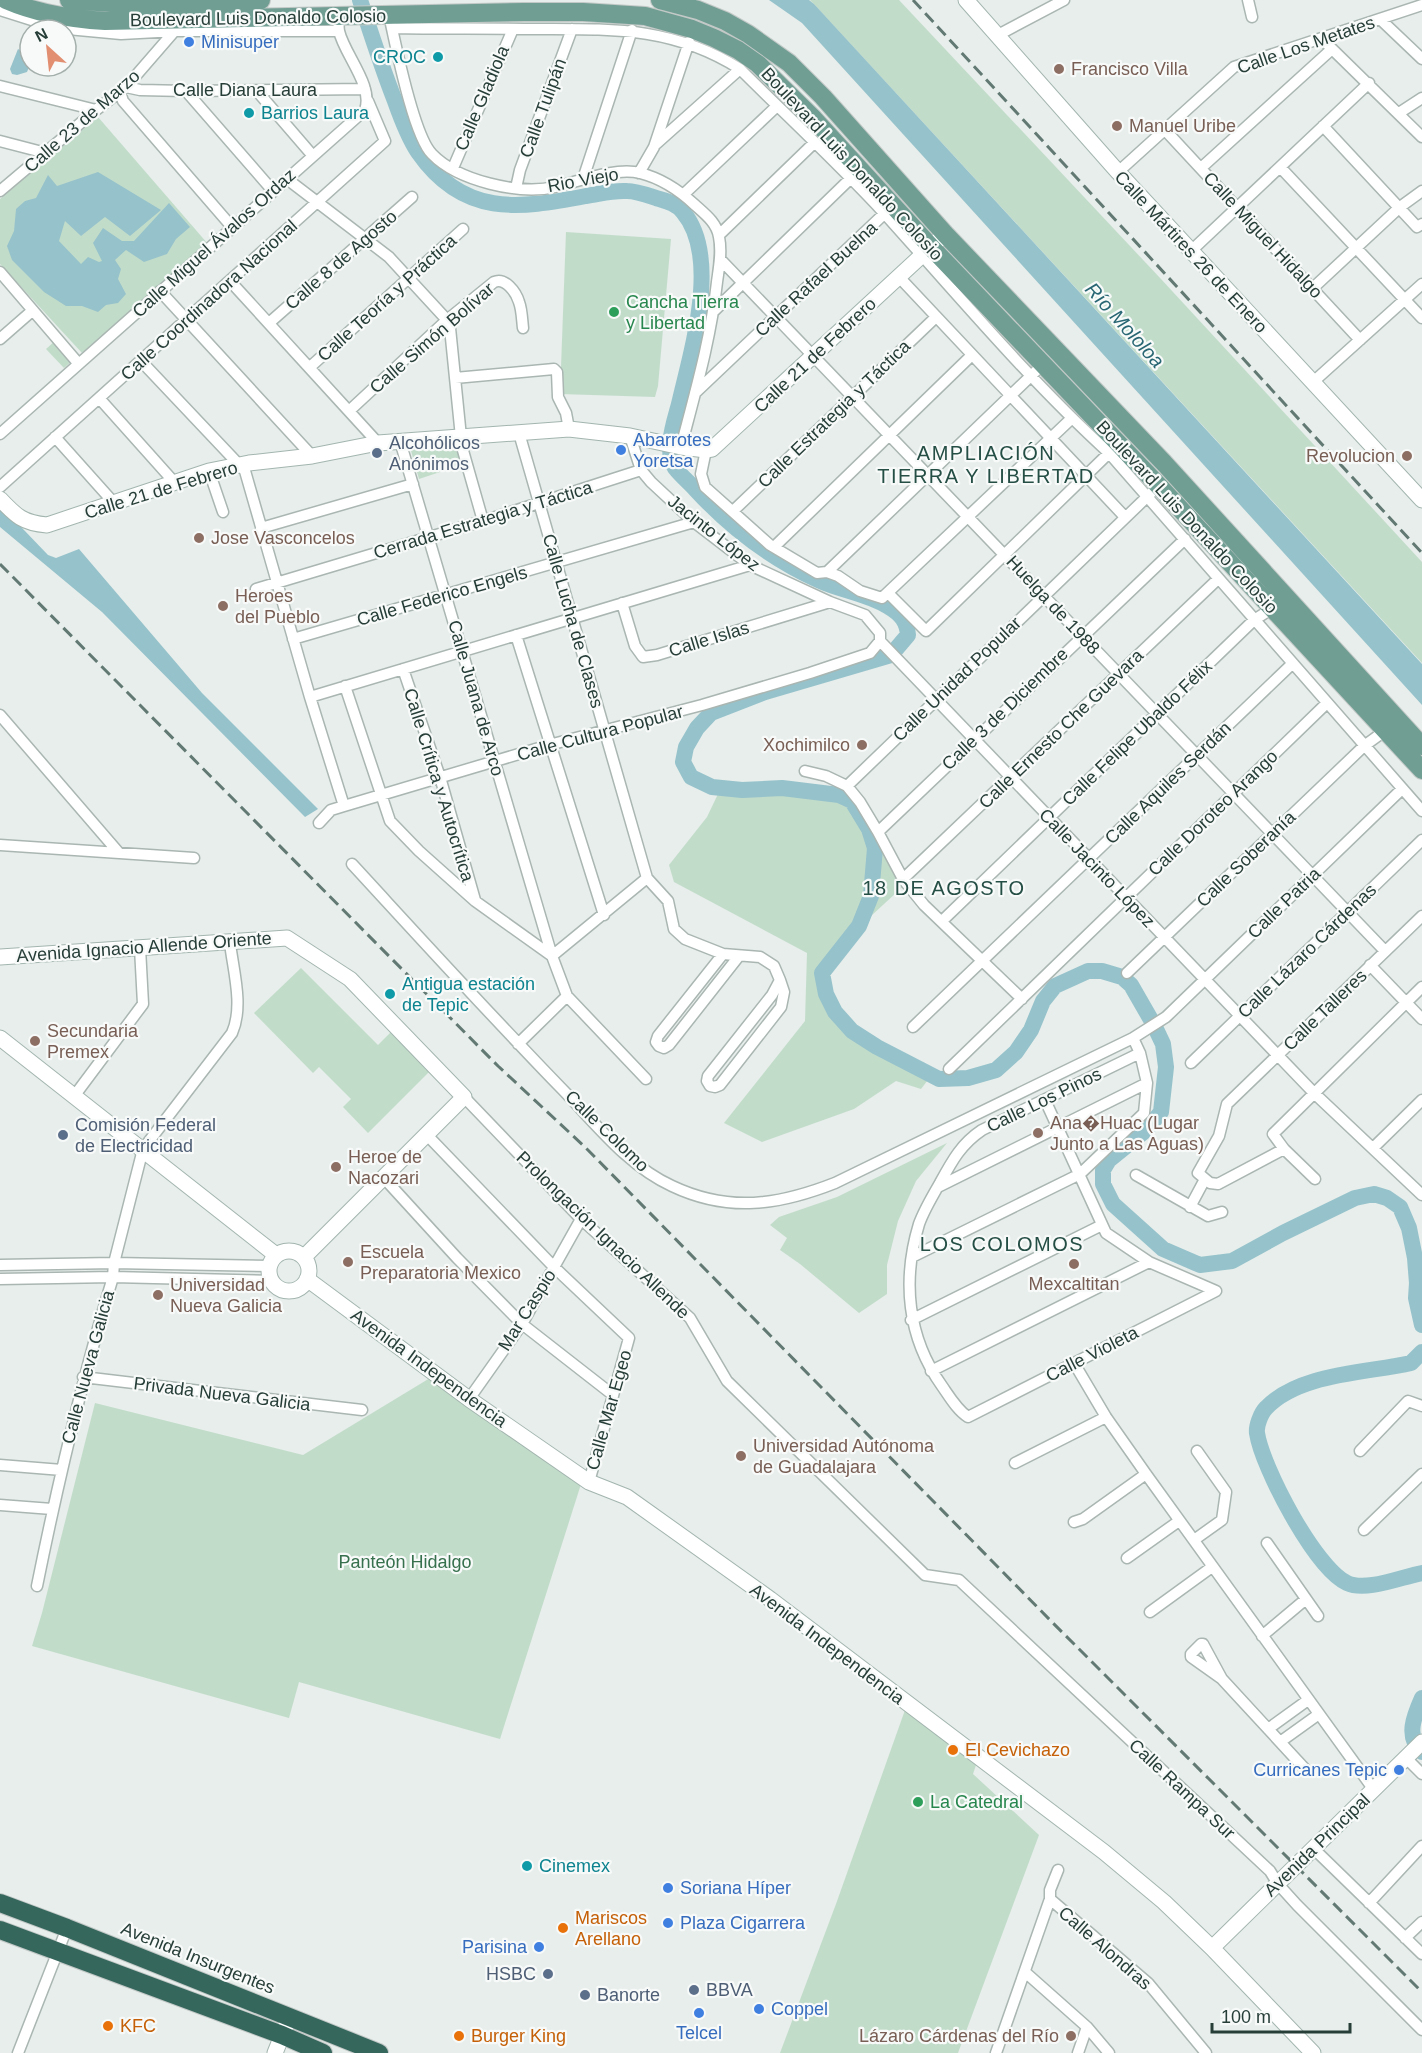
<svg xmlns="http://www.w3.org/2000/svg" width="1422" height="2053" viewBox="0 0 1422 2053" font-family="Arial,sans-serif">
  <style>
    .green { fill: #c2dcca }
    .water { fill: #96c2cb }
    .lines { fill: none; stroke-linecap: round; stroke-linejoin: round }
    .river { stroke: #96c2cb; stroke-width: 16 }
    .street-casing { stroke: #aab6b2; stroke-width: 13 }
    .secondary-casing { stroke: #a3b5af; stroke-width: 17 }
    .primary-casing { stroke: #c3c9c7; stroke-width: 20 }
    .highway-casing { stroke: #c3c9c7; stroke-width: 20 }
    .street { stroke: #fff; stroke-width: 10 }
    .secondary { stroke: #fff; stroke-width: 15 }
    .primary { stroke: #709e93; stroke-width: 18 }
    .highway { stroke: #36675d; stroke-width: 18 }
    .rail { stroke: #627973; stroke-width: 3; stroke-dasharray: 12 6; stroke-linecap: butt }
    .shop-dot { fill: #3f7fe0; stroke: #f7faf9; stroke-width: 2 }
    .culture-dot { fill: #0f9aa8; stroke: #f7faf9; stroke-width: 2 }
    .education-dot { fill: #8d6e63; stroke: #f7faf9; stroke-width: 2 }
    .leisure-dot { fill: #2e9e5b; stroke: #f7faf9; stroke-width: 2 }
    .service-dot { fill: #5c6f8a; stroke: #f7faf9; stroke-width: 2 }
    .food-dot { fill: #e8710a; stroke: #f7faf9; stroke-width: 2 }
    .labels { text-anchor: middle; stroke-width: 4.5; stroke-linejoin: round; paint-order: stroke }
    .street-label { font-size: 18px; fill: #273e38; stroke: #f7faf9 }
    .shop-label { font-size: 18px; fill: #366cbe; stroke: #f7faf9; text-anchor: start }
    .culture-label { font-size: 18px; fill: #0d838f; stroke: #f7faf9; text-anchor: start }
    .education-label { font-size: 18px; fill: #785e54; stroke: #f7faf9; text-anchor: start }
    .leisure-label { font-size: 18px; fill: #27864d; stroke: #f7faf9; text-anchor: start }
    .service-label { font-size: 18px; fill: #4e5e75; stroke: #f7faf9; text-anchor: start }
    .park-label { font-size: 18px; fill: #36704d; stroke: #f7faf9 }
    .food-label { font-size: 18px; fill: #c56008; stroke: #f7faf9; text-anchor: start }
    .water-label { font-size: 20px; font-style: italic; fill: #286673; stroke: #f7faf9 }
    .neighbourhood-label { font-size: 20px; letter-spacing: 1.5px; fill: #254e45; stroke: #f7faf9 }
  </style>
  <rect width="100%" height="100%" fill="#e7eeeb"/>
  <path class="green" d="M810 0H899L1161 279 1422 562V663Z
    M98 117 208 244 82 353 0 264V199Z
    M566 232 671 239 658 386 655 397 560 394Z
    M56 340 73 360 64 368 46 349Z
    M458 443 464 464 419 479 410 447Z
    M718 794 864 798 910 880 858 928 840 954 830 976 832 997 852 1023 889 1048 934 1072 921 1089 896 1081 854 1109 762 1142 724 1123 805 1021 807 953 674 882 669 865 707 817Z
    M301 968 378 1045 395 1028 434 1067 368 1133 343 1107 351 1099 319 1067 313 1073 254 1013Z
    M947 1143 916 1181 898 1221 887 1265V1294L859 1313 800 1264 780 1250 787 1238 770 1225 779 1217 837 1197Z
    M430 1378 582 1481 500 1739 299 1682 289 1718 32 1646 42 1613 95 1403 303 1455Z
    M905 1710 976 1765 973 1774 1039 1835 958 2053H780L836 1904Z"/>
  <path class="water" d="M769 0H809L814 4 1422 664V705L802 23Z
    M24 49 30 50V66L32 67H29L27 72 17 75 12 74 10 69 18 49 21 51Z
    M98 172 161 210 130 236 105 217 81 236 65 221 59 241 81 264 88 257 99 262 102 261 93 243 103 228 122 241H134L169 203 190 227 176 239 167 254 144 262 126 250 115 260 121 269 118 279 126 294 118 303 106 305 98 312 82 306H66L44 292 12 260 7 246 14 231 16 209 25 201 36 198 48 175 57 186Z
    M0 505 48 555 56 558 79 549 202 693 318 809 305 817 102 612 0 527Z"/>
  <g class="lines">
    <path class="river" d="M360 0C371 34 382 68 395 101 401 118 408 137 418 152 463 217 518 209 586 196 600 194 612 190 627 191 636 191 647 195 656 198 666 201 676 203 683 212 721 257 691 352 679 404 674 423 664 450 675 468 681 476 690 483 696 490 731 528 772 559 818 580 841 591 867 593 889 607 901 614 907 622 908 635L891 655 765 692 711 713 697 728 686 747 683 762 691 777 712 787 742 790 782 788 839 795 852 801 869 829 875 848 871 896 859 926 822 973 826 994 835 1012 852 1031 877 1047 939 1079 968 1078 996 1070 1016 1052 1031 1030 1043 1001 1055 986 1088 971H1102L1122 977 1131 985 1154 1025 1163 1044 1166 1067 1161 1112 1146 1130 1109 1160 1103 1170V1184L1113 1204 1163 1249 1200 1265 1232 1261 1283 1233 1355 1198 1374 1194 1387 1198 1400 1207 1409 1228 1415 1258 1417 1283 1416 1298 1422 1325
      M1422 1352 1411 1363C1367 1373 1299 1373 1266 1408 1261 1413 1256 1426 1257 1433 1262 1467 1315 1568 1347 1583 1366 1592 1401 1577 1422 1573
      M1422 1698C1414 1716 1405 1737 1422 1752"/>
    <g class="street-casing">
      <path id="street" d="M1248 0 1252 17
        M0 10 57 28 121 34 176 31H339
        M1380 19 1422 59
        M391 24C397 51 414 136 432 154 458 181 519 195 555 187 580 181 616 167 640 173 660 178 680 191 695 205 705 214 717 223 719 237 722 252 719 267 717 282 711 338 695 393 681 447
        M392 28C441 29 490 28 538 29 613 29 674 27 740 69 788 117 839 164 885 214 958 295 1028 379 1109 453L1422 811
        M998 35 1064 0
        M1327 44 1422 137
        M0 86 96 110
        M126 87 140 90 186 91 365 89
        M186 91 273 191
        M257 91 313 156
        M120 92 123 101 232 227
        M1399 113 1422 98
        M1323 126 1417 227 1422 224
        M1165 130 1360 340
        M0 141 46 153
        M656 144 740 69
        M1280 167 1422 318
        M453 168 513 29
        M1201 168 1332 49
        M1118 172 1234 67 1422 5
        M639 173 654 147 689 42
        M287 179 389 257 447 320 450 328 462 447 483 521
        M583 179 632 30
        M516 188 520 170 572 29
        M0 191 96 110 126 87 178 27
        M684 194 777 106
        M719 235 814 143
        M1191 251 1369 83
        M720 259 1385 951
        M0 272 78 363
        M899 277 1125 517
        M230 281 378 443
        M1313 288 1400 207 1422 191
        M160 291 312 456
        M714 311 850 179
        M269 323 412 197
        M0 339 32 311
        M141 361 245 471 310 697 344 806
        M310 367 463 229
        M455 378 554 369 557 372 558 397 566 413 569 429
        M1312 383 1422 284
        M695 393 884 214
        M99 398 175 483
        M349 411 447 320 494 282C505 277 516 292 519 302 522 310 522 320 523 328
        M519 433 647 878 668 901 674 929 685 939 723 954 760 957 774 966 780 980
        M0 434 365 110C374 86 344 54 339 31 338 26 339 21 339 16
        M630 436 641 470 651 482 694 522 750 565 830 602 865 615 880 633V641
        M55 437 114 503
        M400 441 552 956 567 996 646 1079
        M706 450 701 474 705 487 770 545 817 573 827 572 838 576 860 591 882 598 1071 419
        M209 471 223 512
        M0 487 385 141 368 101
        M733 511 936 317
        M261 528 413 484
        M774 547 972 355
        M827 572 1036 371
        M256 589 483 521 641 470
        M888 593 926 631 1109 453
        M622 603 635 646 643 657 657 655 830 602
        M516 635 604 915
        M293 639 694 522
        M880 641 1314 1093 1422 1195
        M403 669 440 777 475 900
        M345 686 390 821 419 851 475 901 552 956
        M310 697 750 565
        M0 715 119 853
        M805 771 826 776 847 786 860 802 878 832 903 879 924 905 1022 999
        M847 786 1151 493
        M319 823 331 810 344 806 549 745 702 705 810 673 870 653 880 641
        M878 832 1185 539
        M0 845 194 858
        M352 864C422 940 491 1016 563 1090 596 1124 628 1166 672 1186 729 1213 779 1205 835 1183L1133 1038 1166 1017 1402 789
        M903 879 1218 579
        M1422 916 1227 1104 1219 1136 1198 1173 1210 1183 1218 1184 1284 1149 1273 1134 1422 987
        M942 921 1254 620 1273 608
        M723 954 658 1036 656 1042 659 1046 664 1048 669 1045 739 956
        M552 956 647 878
        M1370 965 1422 1019
        M1127 973 1364 746 1386 730
        M780 980 784 992 781 1007 720 1085 715 1087 710 1086 707 1081 708 1076 772 995Z
        M913 1027 1292 664
        M518 1044 567 996
        M1140 1053 982 1130C961 1144 952 1161 940 1183 933 1195 924 1210 919 1224 902 1280 907 1337 942 1386 949 1396 957 1410 968 1417L1216 1291
        M1191 1063 1422 840
        M949 1069 1327 703
        M75 1095 143 1004 140 948
        M464 1097 581 1219 690 1318 727 1381 925 1575 959 1580 1270 1871 1278 1884 1297 1905 1422 2030
        M1045 1100 1106 1233 1149 1262 1216 1291
        M426 1134 554 1267 629 1338 589 1482
        M1373 1148 1422 1100
        M1284 1149 1315 1179
        M1136 1175 1208 1216 1222 1212
        M383 1177 457 1258 522 1324 613 1395
        M938 1187 1147 1083
        M1190 1207 1205 1179
        M912 1257 1080 1174 1144 1113 1147 1083 1140 1053 1133 1038
        M0 1265 114 1263 270 1266
        M0 1279 113 1277 272 1281
        M911 1320 1102 1225
        M1074 1363 1106 1417 1146 1474 1374 1790
        M931 1371 1149 1262
        M83 1377 362 1410
        M469 1399 522 1324 581 1219
        M1360 1451 1408 1401 1422 1406
        M1015 1463 1106 1417
        M0 1465 62 1470
        M0 1505 52 1509
        M1074 1522 1083 1519 1146 1474
        M1364 1530 1422 1474
        M1194 1540 1222 1520 1226 1492 1197 1451
        M1267 1543 1318 1616
        M1127 1558 1179 1521
        M37 1586C58 1482 82 1379 113 1277L114 1263 143 1149 232 1033C244 1006 233 970 230 943
        M1150 1612 1212 1567
        M1262 1636 1306 1599
        M1222 1679 1191 1657V1654L1201 1644H1203L1222 1679 1305 1769
        M1268 1729 1308 1700
        M1280 1742 1319 1714
        M1406 1758 1422 1774
        M1313 1848 1422 1954
        M1050 1899 1148 1983 1206 2053
        M1369 1903 1422 1846
        M1405 1938 1422 1922
        M1025 1972 1087 2027 1109 2053
        M18 2053 67 1928
        M996 2053 1050 1899V1890L1058 1870
        M1078 2053 1087 2027"/>
    </g>
    <g class="secondary-casing">
      <path id="secondary" d="M966 0 1118 172 1422 500
        M0 499C16 516 23 523 47 525L209 471 249 463 312 456 378 443 569 429 630 436 681 447 706 450 712 449 945 234
        M0 957 287 938 350 979 464 1097 304 1257
        M0 1038 276 1255
        M269 1271a20 20 0 1 1 40 0a20 20 0 1 1-40 0Z
        M307 1279 469 1399 589 1482 627 1497 770 1599 1104 1852 1164 1902 1212 1948 1313 2053
        M1212 1948 1422 1742
        M275 2053 289 2018"/>
    </g>
    <g class="primary-casing">
      <path id="primary" d="M6 0C38 14 70 19 105 21L524 12H583L645 16 692 29 714 38 738 50 758 64 814 119 931 247 1160 487 1422 770
        M69 0 111 3 261 0
        M660 0 698 10 725 21 748 34 789 63 823 97 945 234 1164 463 1422 746"/>
    </g>
    <g class="highway-casing">
      <path id="highway" d="M0 1903 67 1928 379 2053
        M0 1930 282 2035 323 2053"/>
    </g>
    <use href="#street" class="street"/>
    <use href="#secondary" class="secondary"/>
    <use href="#primary" class="primary"/>
    <use href="#highway" class="highway"/>
    <path class="rail" d="M913 0 1422 553
      M0 564 498 1066 585 1147 1051 1621 1422 1992"/>
  </g>
  <g class="shop-dot">
    <circle cx="189" cy="42" r="6"/>
    <circle cx="621" cy="450" r="6"/>
    <circle cx="1399" cy="1770" r="6"/>
    <circle cx="668" cy="1888" r="6"/>
    <circle cx="668" cy="1923" r="6"/>
    <circle cx="539" cy="1947" r="6"/>
    <circle cx="759" cy="2009" r="6"/>
    <circle cx="699" cy="2013" r="6"/>
  </g>
  <g class="culture-dot">
    <circle cx="438" cy="57" r="6"/>
    <circle cx="249" cy="113" r="6"/>
    <circle cx="390" cy="994" r="6"/>
    <circle cx="527" cy="1866" r="6"/>
  </g>
  <g class="education-dot">
    <circle cx="1059" cy="69" r="6"/>
    <circle cx="1117" cy="126" r="6"/>
    <circle cx="1407" cy="456" r="6"/>
    <circle cx="199" cy="538" r="6"/>
    <circle cx="223" cy="606" r="6"/>
    <circle cx="862" cy="745" r="6"/>
    <circle cx="35" cy="1041" r="6"/>
    <circle cx="1038" cy="1133" r="6"/>
    <circle cx="336" cy="1167" r="6"/>
    <circle cx="348" cy="1262" r="6"/>
    <circle cx="1074" cy="1264" r="6"/>
    <circle cx="158" cy="1295" r="6"/>
    <circle cx="741" cy="1456" r="6"/>
    <circle cx="1071" cy="2036" r="6"/>
  </g>
  <g class="leisure-dot">
    <circle cx="614" cy="312" r="6"/>
    <circle cx="918" cy="1802" r="6"/>
  </g>
  <g class="service-dot">
    <circle cx="377" cy="453" r="6"/>
    <circle cx="63" cy="1135" r="6"/>
    <circle cx="548" cy="1974" r="6"/>
    <circle cx="694" cy="1990" r="6"/>
    <circle cx="585" cy="1995" r="6"/>
  </g>
  <g class="food-dot">
    <circle cx="953" cy="1750" r="6"/>
    <circle cx="563" cy="1928" r="6"/>
    <circle cx="108" cy="2026" r="6"/>
    <circle cx="459" cy="2036" r="6"/>
  </g>
  <g class="labels">
    <g class="street-label">
      <text transform="translate(258 18) rotate(-1)" y="6">Boulevard Luis Donaldo Colosio</text>
      <text transform="translate(1306 45) rotate(-19)" y="6">Calle Los Metates</text>
      <text x="245" y="96">Calle Diana Laura</text>
      <text transform="translate(482 98) rotate(-67)" y="6">Calle Gladiola</text>
      <text transform="translate(543 108) rotate(-70)" y="6">Calle Tulipán</text>
      <text transform="translate(82 121) rotate(-41)" y="6">Calle 23 de Marzo</text>
      <text transform="translate(852 164) rotate(47)" y="6">Boulevard Luis Donaldo Colosio</text>
      <text transform="translate(583 180) rotate(-10)" y="6">Rio Viejo</text>
      <text transform="translate(1263 235) rotate(47)" y="6">Calle Miguel Hidalgo</text>
      <text transform="translate(214 243) rotate(-42)" y="6">Calle Miguel Ávalos Ordaz</text>
      <text transform="translate(1191 252) rotate(47)" y="6">Calle Mártires 26 de Enero</text>
      <text transform="translate(341 260) rotate(-41)" y="6">Calle 8 de Agosto</text>
      <text transform="translate(816 279) rotate(-43)" y="6">Calle Rafael Buelna</text>
      <text transform="translate(387 298) rotate(-42)" y="6">Calle Teoría y Práctica</text>
      <text transform="translate(209 300) rotate(-42)" y="6">Calle Coordinadora Nacional</text>
      <text transform="translate(432 338) rotate(-41)" y="6">Calle Simón Bolívar</text>
      <text transform="translate(815 355) rotate(-43)" y="6">Calle 21 de Febrero</text>
      <text transform="translate(834 414) rotate(-44)" y="6">Calle Estrategia y Táctica</text>
      <text transform="translate(161 490) rotate(-17)" y="6">Calle 21 de Febrero</text>
      <text transform="translate(1187 517) rotate(47)" y="6">Boulevard Luis Donaldo Colosio</text>
      <text transform="translate(483 520) rotate(-17)" y="6">Cerrada Estrategia y Táctica</text>
      <text transform="translate(714 533) rotate(38)" y="6">Jacinto López</text>
      <text transform="translate(442 596) rotate(-16)" y="6">Calle Federico Engels</text>
      <text transform="translate(1053 605) rotate(47)" y="6">Huelga de 1988</text>
      <text transform="translate(573 621) rotate(74)" y="6">Calle Lucha de Clases</text>
      <text transform="translate(709 639) rotate(-17)" y="6">Calle Islas</text>
      <text transform="translate(957 679) rotate(-44)" y="6">Calle Unidad Popular</text>
      <text transform="translate(476 698) rotate(74)" y="6">Calle Juana de Arco</text>
      <text transform="translate(1005 709) rotate(-44)" y="6">Calle 3 de Diciembre</text>
      <text transform="translate(1061 729) rotate(-44)" y="6">Calle Ernesto Che Guevara</text>
      <text transform="translate(600 733) rotate(-15)" y="6">Calle Cultura Popular</text>
      <text transform="translate(1137 733) rotate(-44)" y="6">Calle Felipe Ubaldo Félix</text>
      <text transform="translate(1168 783) rotate(-44)" y="6">Calle Aquiles Serdán</text>
      <text transform="translate(439 785) rotate(73)" y="6">Calle Crítica y Autocrítica</text>
      <text transform="translate(1213 813) rotate(-44)" y="6">Calle Doroteo Arango</text>
      <text transform="translate(1246 859) rotate(-44)" y="6">Calle Soberanía</text>
      <text transform="translate(1097 868) rotate(46)" y="6">Calle Jacinto López</text>
      <text transform="translate(1284 903) rotate(-44)" y="6">Calle Patria</text>
      <text transform="translate(144 947) rotate(-4)" y="6">Avenida Ignacio Allende Oriente</text>
      <text transform="translate(1307 951) rotate(-44)" y="6">Calle Lázaro Cárdenas</text>
      <text transform="translate(1325 1010) rotate(-44)" y="6">Calle Talleres</text>
      <text transform="translate(1044 1100) rotate(-26)" y="6">Calle Los Pinos</text>
      <text transform="translate(607 1131) rotate(44)" y="6">Calle Colomo</text>
      <text transform="translate(603 1235) rotate(44)" y="6">Prolongación Ignacio Allende</text>
      <text transform="translate(527 1310) rotate(-58)" y="6">Mar Caspio</text>
      <text transform="translate(1092 1354) rotate(-27)" y="6">Calle Violeta</text>
      <text transform="translate(88 1367) rotate(-75)" y="6">Calle Nueva Galicia</text>
      <text transform="translate(429 1368) rotate(36)" y="6">Avenida Independencia</text>
      <text transform="translate(222 1394) rotate(7)" y="6">Privada Nueva Galicia</text>
      <text transform="translate(609 1410) rotate(-74)" y="6">Calle Mar Egeo</text>
      <text transform="translate(827 1644) rotate(37)" y="6">Avenida Independencia</text>
      <text transform="translate(1182 1789) rotate(43)" y="6">Calle Rampa Sur</text>
      <text transform="translate(1317 1845) rotate(-44)" y="6">Avenida Principal</text>
      <text transform="translate(1105 1948) rotate(41)" y="6">Calle Alondras</text>
      <text transform="translate(198 1958) rotate(22)" y="6">Avenida Insurgentes</text>
    </g>
    <g class="shop-label">
      <text x="201" y="48">Minisuper</text>
      <text x="633" y="446">Abarrotes<tspan x="633" dy="21">Yoretsa</tspan></text>
      <text x="1387" y="1776" text-anchor="end">Curricanes Tepic</text>
      <text x="680" y="1894">Soriana Híper</text>
      <text x="680" y="1929">Plaza Cigarrera</text>
      <text x="527" y="1953" text-anchor="end">Parisina</text>
      <text x="771" y="2015">Coppel</text>
      <text x="699" y="2039" text-anchor="middle">Telcel</text>
    </g>
    <g class="culture-label">
      <text x="426" y="63" text-anchor="end">CROC</text>
      <text x="261" y="119">Barrios Laura</text>
      <text x="402" y="990">Antigua estación<tspan x="402" dy="21">de Tepic</tspan></text>
      <text x="539" y="1872">Cinemex</text>
    </g>
    <g class="education-label">
      <text x="1071" y="75">Francisco Villa</text>
      <text x="1129" y="132">Manuel Uribe</text>
      <text x="1395" y="462" text-anchor="end">Revolucion</text>
      <text x="211" y="544">Jose Vasconcelos</text>
      <text x="235" y="602">Heroes<tspan x="235" dy="21">del Pueblo</tspan></text>
      <text x="850" y="751" text-anchor="end">Xochimilco</text>
      <text x="47" y="1037">Secundaria<tspan x="47" dy="21">Premex</tspan></text>
      <text x="1050" y="1129">Ana�Huac (Lugar<tspan x="1050" dy="21">Junto a Las Aguas)</tspan></text>
      <text x="348" y="1163">Heroe de<tspan x="348" dy="21">Nacozari</tspan></text>
      <text x="360" y="1258">Escuela<tspan x="360" dy="21">Preparatoria Mexico</tspan></text>
      <text x="1074" y="1290" text-anchor="middle">Mexcaltitan</text>
      <text x="170" y="1291">Universidad<tspan x="170" dy="21">Nueva Galicia</tspan></text>
      <text x="753" y="1452">Universidad Autónoma<tspan x="753" dy="21">de Guadalajara</tspan></text>
      <text x="1059" y="2042" text-anchor="end">Lázaro Cárdenas del Río</text>
    </g>
    <g class="leisure-label">
      <text x="626" y="308">Cancha Tierra<tspan x="626" dy="21">y Libertad</tspan></text>
      <text x="930" y="1808">La Catedral</text>
    </g>
    <g class="service-label">
      <text x="389" y="449">Alcohólicos<tspan x="389" dy="21">Anónimos</tspan></text>
      <text x="75" y="1131">Comisión Federal<tspan x="75" dy="21">de Electricidad</tspan></text>
      <text x="536" y="1980" text-anchor="end">HSBC</text>
      <text x="706" y="1996">BBVA</text>
      <text x="597" y="2001">Banorte</text>
    </g>
    <g class="park-label">
      <text x="405" y="1568">Panteón Hidalgo</text>
    </g>
    <g class="food-label">
      <text x="965" y="1756">El Cevichazo</text>
      <text x="575" y="1924">Mariscos<tspan x="575" dy="21">Arellano</tspan></text>
      <text x="120" y="2032">KFC</text>
      <text x="471" y="2042">Burger King</text>
    </g>
    <g class="water-label">
      <text transform="translate(1125 325) rotate(48)" y="7">Río Mololoa</text>
    </g>
    <g class="neighbourhood-label">
      <text x="986" y="460">AMPLIACIÓN<tspan x="986" dy="23">TIERRA Y LIBERTAD</tspan></text>
      <text x="944" y="895">18 DE AGOSTO</text>
      <text x="1002" y="1251">LOS COLOMOS</text>
    </g>
  </g>
  <g transform="translate(48 48) rotate(333)"><circle r="28" fill="#f7faf9" stroke="#a4afac" stroke-width="1.5"/>
  <path d="M0-4.5L10 22L0 15L-10 22Z" fill="#e28e70"/>
  <text y="-9" font-size="16" font-weight="bold" text-anchor="middle" fill="#273e38">N</text>
  </g>
  <path d="M1212 2023v9h138v-9" fill="none" stroke="#273e38" stroke-width="3"/>
  <text x="1221" y="2023" font-size="18" fill="#273e38" stroke="#f7faf9" stroke-width="4.5" paint-order="stroke">100 m</text>
</svg>
